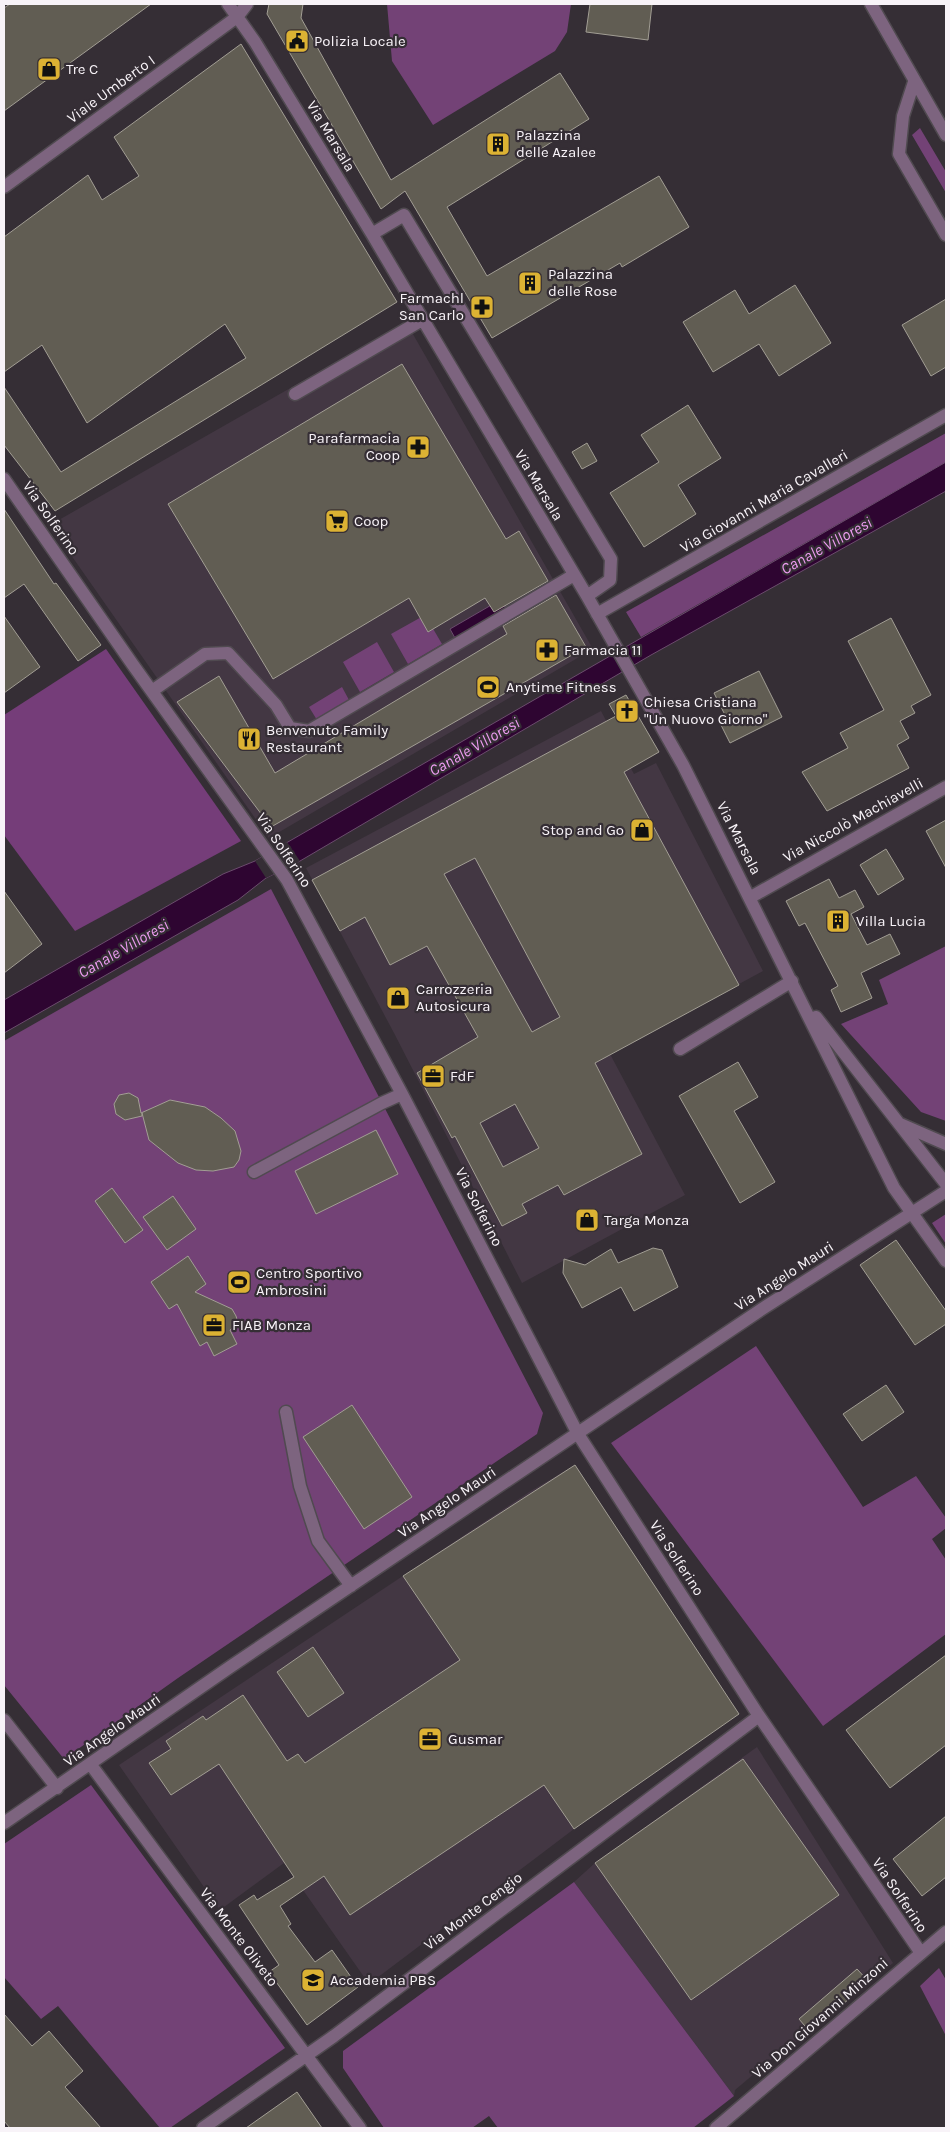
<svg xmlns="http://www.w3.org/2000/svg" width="950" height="2132" viewBox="0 0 950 2132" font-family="Karla,sans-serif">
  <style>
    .built { fill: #433743 }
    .green { fill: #734276 }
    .forest { fill: #753d79 }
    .water { fill: #2e0531; stroke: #6b4c6d }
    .pier { fill: #352e35 }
    .building { fill: #615d53; stroke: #a29e94; fill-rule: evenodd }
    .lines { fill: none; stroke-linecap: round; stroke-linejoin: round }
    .minor-casing { stroke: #504a50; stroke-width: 15 }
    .minor { stroke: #7d647f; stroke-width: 12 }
    .labels { text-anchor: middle; stroke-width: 4.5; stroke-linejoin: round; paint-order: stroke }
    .poi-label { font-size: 15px; fill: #f8f3f8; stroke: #352e35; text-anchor: start }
    .street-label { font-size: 15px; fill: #f8f3f8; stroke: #352e35 }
    .water-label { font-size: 16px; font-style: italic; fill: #ed9cf1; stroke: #352e35 }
  </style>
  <rect width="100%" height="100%" fill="#352e35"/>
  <path class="built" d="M406 322 593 649 269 838 50 525Z
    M601 711 634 774 656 763 763 971 610 1054 685 1195 522 1283 394 1033 306 868Z
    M575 1465 739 1714 574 1829 369 1984 284 1863 220 1910 119 1765 529 1492Z
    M757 1747 893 1963 810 2032 773 2058 735 2090 734 2096 574 1882 595 1863Z"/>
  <path class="green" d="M387 4H571L567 32 555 51 433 125 392 61Z
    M920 128 946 172V193L912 135Z
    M946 433V462L641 637 626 612Z
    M425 615 442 644 408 664 391 634Z
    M377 642 394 672 360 692 343 662Z
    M342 687 349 700 317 720 309 707Z
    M271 889 543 1413 537 1434 178 1678 64 1759 4 1685V1041Z
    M946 946V1121L921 1112 841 1024 888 1004 879 980Z
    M946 1214V1244L932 1223Z
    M756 1346 863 1507 916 1476 946 1518V1528L932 1539 946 1560V1634L823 1726 611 1443Z
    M91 1785 285 2048 170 2128H160L58 2006 41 2019 4 1977V1844Z
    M574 1882 734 2096 693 2128H498L489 2116 472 2128H384L343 2068V2051Z
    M939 1968 946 1980V2036L920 1986Z"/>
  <path class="forest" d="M106 649 241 841 75 931 4 835V715Z"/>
  <path class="water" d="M946 462V491L651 655 300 861 266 878 238 900 4 1033V1000L223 874 255 861Z
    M500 600 506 608 455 638 450 629Z"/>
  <path class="pier" d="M287 842 300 861 266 878 255 861Z"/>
  <path class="building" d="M10 4H151L4 111V8Z
    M269 4H303L301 18 391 180 560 73 589 119 447 207 487 276 659 176 689 227 622 267 620 263 492 338 405 191 381 209 267 14Z
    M590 4H652L648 40 586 32Z
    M241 44 397 302 55 511 4 445V387L61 472 246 358 225 324 87 423 42 345 4 372V237L88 175 102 200 139 176 114 137Z
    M795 285 831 343 779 376 759 344 713 372 683 322 735 290 749 314Z
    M946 299V367L931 376 902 325Z
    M402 364 506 539 519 531 548 581 494 612 485 598 428 632 409 598 273 679 168 504Z
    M688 405 721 458 678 485 696 514 644 547 610 493 659 462 641 435Z
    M587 443 597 461 582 469 572 452Z
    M4 509 54 584 56 583 101 645 78 661 24 584 4 598Z
    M556 595 586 647 271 827 177 702 219 676 275 773 507 634 503 626Z
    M4 616 40 667 4 693Z
    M891 618 931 695 911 706 915 713 900 721 909 738 897 745 909 768 827 811 802 772 848 748 840 733 884 710 848 641Z
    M759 671 782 717 730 743 719 721 726 717 714 693Z
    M626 695 659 752 624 772 739 985 595 1063 642 1154 564 1195 558 1185 522 1204 527 1213 502 1226 455 1136 452 1138 417 1073 478 1037 427 946 390 965 365 917 340 931 312 880 616 716 609 704ZM475 858 560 1017 532 1032 444 874ZM515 1104 539 1148 503 1167 480 1123Z
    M946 820V868L926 831Z
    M886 849 904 879 878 895 860 865Z
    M829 879 839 898 855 890 864 907 851 914 867 945 890 934 900 954 861 973 872 998 841 1012 831 990 838 986 805 923 799 926 786 901Z
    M4 891 42 944 4 973Z
    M738 1062 758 1097 734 1111 775 1182 740 1203 679 1096Z
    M129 1093 138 1098 141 1113 170 1100 205 1107 221 1118 235 1131 241 1151 239 1160 234 1167 213 1171 196 1170 178 1163 149 1140 142 1113V1116L125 1120 116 1114 114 1104 119 1095Z
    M376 1130 398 1174 316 1214 295 1171Z
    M112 1188 143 1230 125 1243 95 1201Z
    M173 1196 196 1229 167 1250 143 1217Z
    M896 1240 946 1311V1324L915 1345 860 1265Z
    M653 1248 662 1250 678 1287 634 1311 621 1287 582 1308 563 1273 564 1259 585 1265 611 1249 618 1263Z
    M188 1256 206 1284 195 1292 232 1309 236 1316 238 1323 230 1330 237 1344 214 1356 207 1342 200 1346 177 1304 169 1309 151 1282Z
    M886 1385 904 1412 862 1441 843 1414Z
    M352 1405 412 1497 364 1529 303 1437Z
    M575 1465 739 1714 574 1829 544 1785 350 1915 324 1876 280 1906 291 1924 288 1926 315 1962 332 1950 358 1987 307 2025 269 1972 279 1965 239 1905 254 1895 257 1900 294 1877 219 1764 171 1795 149 1763 171 1749 166 1741 203 1716 206 1720 243 1695 287 1761 298 1754 305 1763 460 1660 403 1576Z
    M313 1647 344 1693 308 1717 277 1672Z
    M946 1655V1745L890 1788 846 1730Z
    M743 1759 839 1895 691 2000 595 1863Z
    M946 1816V1877L922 1896 893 1859Z
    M857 1969 869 1982 810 2032 799 2019Z
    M4 2014 32 2046 49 2031 83 2071 65 2087 101 2128H10L4 2121Z
    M297 2092 322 2128H246Z"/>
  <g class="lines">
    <g class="minor-casing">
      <path id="minor" d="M228 4 255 42 372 234 587 596 683 765 894 1188 946 1261
        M871 4 946 135
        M914 82 903 116 899 154 946 235
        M4 187 237 17 247 4
        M372 234 404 215 611 559 610 580 587 596
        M295 394 422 320
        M4 479 133 665 287 880 402 1094 578 1434 759 1716 921 1953
        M597 614 946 415
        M152 691 205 654 228 653 276 705 290 728 309 731 574 575
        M751 897 946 787
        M816 1017 946 1184
        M680 1049 792 981
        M900 1124 946 1144
        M254 1172 382 1103 402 1094
        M286 1412 300 1486 318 1541 351 1586
        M4 1720 57 1788
        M91 1765 360 2128
        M4 1823 230 1667 762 1309 946 1191
        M203 2128 334 2036 759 1716
        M716 2128 946 1932"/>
    </g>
    <use href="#minor" class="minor"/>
  </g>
  <defs>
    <g id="civic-square" transform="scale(1.25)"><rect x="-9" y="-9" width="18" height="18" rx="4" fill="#dcb233" stroke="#352e35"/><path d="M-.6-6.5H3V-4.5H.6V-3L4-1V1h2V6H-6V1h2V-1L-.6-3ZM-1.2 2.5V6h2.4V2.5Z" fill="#111"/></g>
    <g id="shop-square" transform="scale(1.25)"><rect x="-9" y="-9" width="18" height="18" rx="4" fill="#dcb233" stroke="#352e35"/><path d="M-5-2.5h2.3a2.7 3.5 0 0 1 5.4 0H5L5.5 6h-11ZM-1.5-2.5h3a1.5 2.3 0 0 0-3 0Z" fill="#111"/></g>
    <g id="building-square" transform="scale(1.25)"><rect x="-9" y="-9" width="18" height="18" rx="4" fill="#dcb233" stroke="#352e35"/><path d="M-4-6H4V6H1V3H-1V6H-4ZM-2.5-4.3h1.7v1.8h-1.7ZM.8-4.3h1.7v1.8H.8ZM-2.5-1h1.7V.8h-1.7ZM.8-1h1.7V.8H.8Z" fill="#111"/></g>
    <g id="pharmacy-square" transform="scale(1.25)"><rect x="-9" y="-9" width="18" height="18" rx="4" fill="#dcb233" stroke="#352e35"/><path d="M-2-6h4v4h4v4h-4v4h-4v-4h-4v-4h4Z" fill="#111"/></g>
    <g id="supermarket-square" transform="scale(1.25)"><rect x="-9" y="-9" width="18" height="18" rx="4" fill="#dcb233" stroke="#352e35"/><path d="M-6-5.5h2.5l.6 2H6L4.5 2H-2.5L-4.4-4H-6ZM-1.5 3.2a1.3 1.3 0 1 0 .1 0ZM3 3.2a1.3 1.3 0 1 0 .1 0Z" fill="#111"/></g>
    <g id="stadium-square" transform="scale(1.25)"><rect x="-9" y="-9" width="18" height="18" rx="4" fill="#dcb233" stroke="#352e35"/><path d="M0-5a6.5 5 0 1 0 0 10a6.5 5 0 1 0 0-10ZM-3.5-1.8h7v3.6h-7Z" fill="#111"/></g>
    <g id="church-square" transform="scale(1.25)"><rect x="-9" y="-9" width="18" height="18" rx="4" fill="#dcb233" stroke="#352e35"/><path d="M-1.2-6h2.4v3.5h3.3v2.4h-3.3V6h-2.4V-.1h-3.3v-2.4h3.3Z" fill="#111"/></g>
    <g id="restaurant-square" transform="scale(1.25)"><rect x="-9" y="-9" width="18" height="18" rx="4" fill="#dcb233" stroke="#352e35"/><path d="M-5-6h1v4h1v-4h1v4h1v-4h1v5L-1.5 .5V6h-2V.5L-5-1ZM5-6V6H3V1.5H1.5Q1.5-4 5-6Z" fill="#111"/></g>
    <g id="office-square" transform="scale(1.25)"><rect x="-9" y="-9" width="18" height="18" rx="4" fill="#dcb233" stroke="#352e35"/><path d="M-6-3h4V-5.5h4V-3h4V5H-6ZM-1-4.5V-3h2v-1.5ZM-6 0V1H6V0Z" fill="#111"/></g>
    <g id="school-square" transform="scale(1.25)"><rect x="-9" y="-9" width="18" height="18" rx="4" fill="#dcb233" stroke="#352e35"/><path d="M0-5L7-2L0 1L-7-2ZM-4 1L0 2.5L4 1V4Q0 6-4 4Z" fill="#111"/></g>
  </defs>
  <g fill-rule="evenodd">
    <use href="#civic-square" x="297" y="41"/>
    <use href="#shop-square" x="49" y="69"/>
    <use href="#building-square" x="498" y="144"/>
    <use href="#building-square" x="530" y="283"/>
    <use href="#pharmacy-square" x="482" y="307"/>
    <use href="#pharmacy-square" x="418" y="447"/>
    <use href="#supermarket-square" x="337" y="521"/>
    <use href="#pharmacy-square" x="547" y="650"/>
    <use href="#stadium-square" x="488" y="687"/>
    <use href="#church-square" x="627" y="711"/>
    <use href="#restaurant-square" x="249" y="739"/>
    <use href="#shop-square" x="642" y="830"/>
    <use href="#building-square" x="838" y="921"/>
    <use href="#shop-square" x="398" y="998"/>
    <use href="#office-square" x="433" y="1076"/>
    <use href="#shop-square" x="587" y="1220"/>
    <use href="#stadium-square" x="239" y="1282"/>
    <use href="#office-square" x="214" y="1325"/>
    <use href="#office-square" x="430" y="1739"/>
    <use href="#school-square" x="313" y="1980"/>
  </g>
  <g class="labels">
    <g class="poi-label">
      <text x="314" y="46">Polizia Locale</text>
      <text x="66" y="74">Tre C</text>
      <text x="516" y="140">Palazzina<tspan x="516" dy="17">delle Azalee</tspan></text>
      <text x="548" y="279">Palazzina<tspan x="548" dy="17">delle Rose</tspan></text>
      <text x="464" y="303" text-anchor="end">Farmachl<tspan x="464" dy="17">San Carlo</tspan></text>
      <text x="400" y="443" text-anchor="end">Parafarmacia<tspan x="400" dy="17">Coop</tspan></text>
      <text x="354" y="526">Coop</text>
      <text x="564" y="655">Farmacia 11</text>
      <text x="506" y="692">Anytime Fitness</text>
      <text x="644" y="707">Chiesa Cristiana<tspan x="644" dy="17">"Un Nuovo Giorno"</tspan></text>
      <text x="266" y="735">Benvenuto Family<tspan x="266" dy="17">Restaurant</tspan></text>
      <text x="624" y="835" text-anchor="end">Stop and Go</text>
      <text x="856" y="926">Villa Lucia</text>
      <text x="416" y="994">Carrozzeria<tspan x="416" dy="17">Autosicura</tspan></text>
      <text x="450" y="1081">FdF</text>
      <text x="604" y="1225">Targa Monza</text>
      <text x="256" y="1278">Centro Sportivo<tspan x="256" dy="17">Ambrosini</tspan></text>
      <text x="232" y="1330">FIAB Monza</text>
      <text x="448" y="1744">Gusmar</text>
      <text x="330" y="1985">Accademia PBS</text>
    </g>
    <g class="street-label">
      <text transform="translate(111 89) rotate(-36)" y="5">Viale Umberto I</text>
      <text transform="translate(331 136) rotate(59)" y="5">Via Marsala</text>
      <text transform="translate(539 485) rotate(59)" y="5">Via Marsala</text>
      <text transform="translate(764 501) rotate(-30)" y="5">Via Giovanni Maria Cavalleri</text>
      <text transform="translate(51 518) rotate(55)" y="5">Via Solferino</text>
      <text transform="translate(853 820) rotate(-29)" y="5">Via Niccolò Machiavelli</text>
      <text transform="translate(739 838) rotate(63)" y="5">Via Marsala</text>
      <text transform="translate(284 850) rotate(56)" y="5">Via Solferino</text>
      <text transform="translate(479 1207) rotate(63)" y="5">Via Solferino</text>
      <text transform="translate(784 1276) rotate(-33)" y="5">Via Angelo Mauri</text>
      <text transform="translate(447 1502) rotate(-34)" y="5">Via Angelo Mauri</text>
      <text transform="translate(677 1558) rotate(57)" y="5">Via Solferino</text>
      <text transform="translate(112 1730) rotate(-35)" y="5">Via Angelo Mauri</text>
      <text transform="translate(900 1895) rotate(56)" y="5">Via Solferino</text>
      <text transform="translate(473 1911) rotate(-37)" y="5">Via Monte Cengio</text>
      <text transform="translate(239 1937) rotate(53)" y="5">Via Monte Oliveto</text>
      <text transform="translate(820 2018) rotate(-41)" y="5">Via Don Giovanni Minzoni</text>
    </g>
    <g class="water-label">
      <text transform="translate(826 545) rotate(-29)" y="6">Canale Villoresi</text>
      <text transform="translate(474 746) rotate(-30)" y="6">Canale Villoresi</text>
      <text transform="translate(123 948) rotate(-30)" y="6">Canale Villoresi</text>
    </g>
  </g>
  <rect width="950" height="2132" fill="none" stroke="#f8f3f8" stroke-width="10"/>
</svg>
